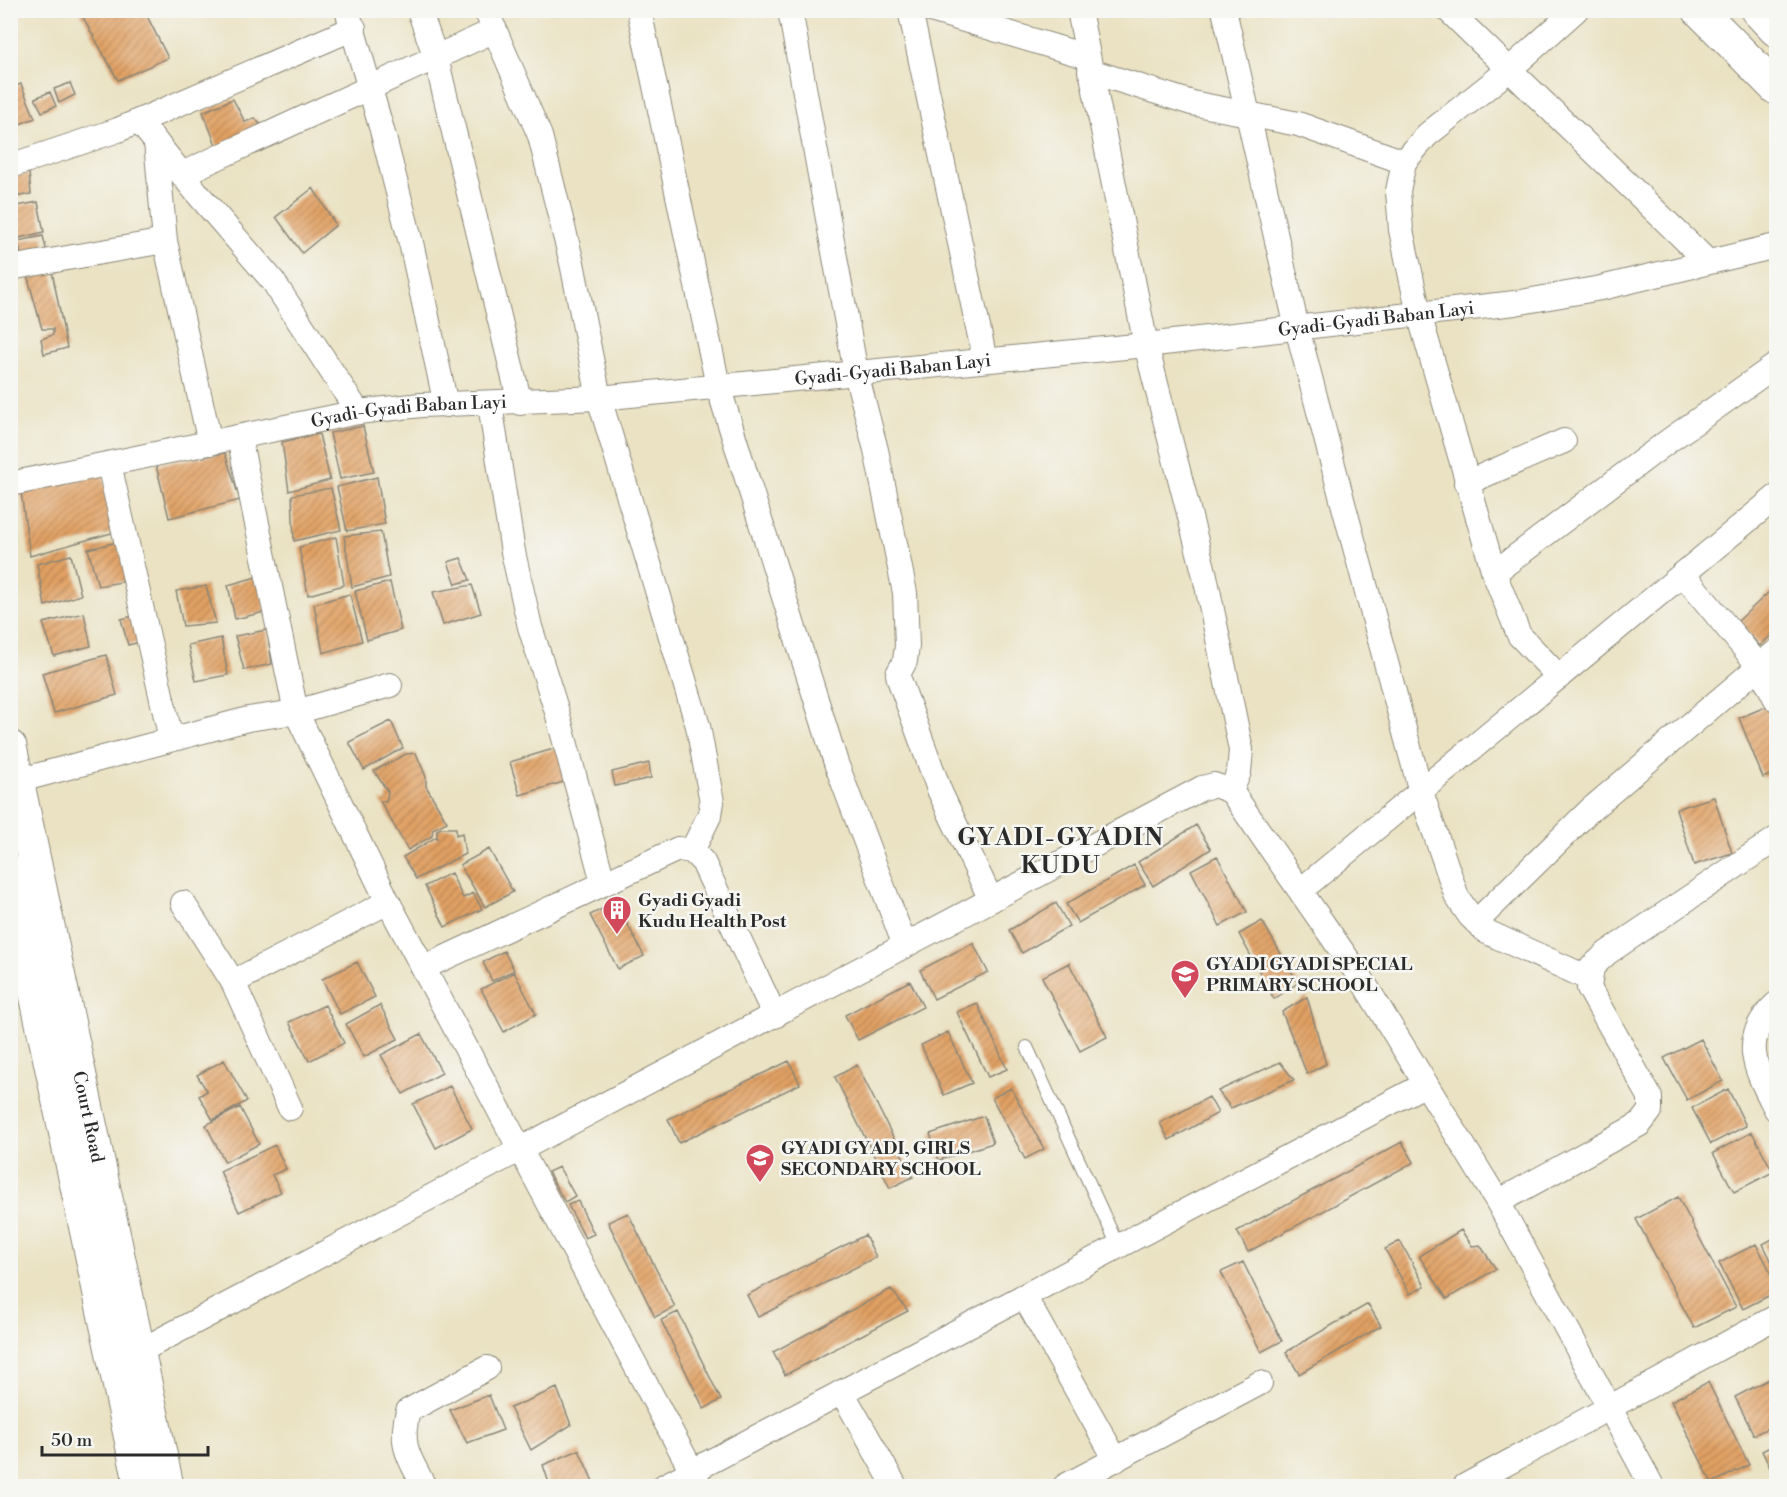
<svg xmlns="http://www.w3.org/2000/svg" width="1787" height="1497" viewBox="0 0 1787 1497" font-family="'Libre Bodoni',serif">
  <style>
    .building { fill: url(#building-hatch) }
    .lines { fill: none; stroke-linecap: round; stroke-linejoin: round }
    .lane-casing { stroke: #8a8677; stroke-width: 14 }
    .street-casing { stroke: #8a8677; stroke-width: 26 }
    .secondary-casing { stroke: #8a8677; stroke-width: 35 }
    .highway-casing { stroke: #8a8677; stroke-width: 35 }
    .lane { stroke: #fff; stroke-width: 12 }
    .street { stroke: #fff; stroke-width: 24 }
    .secondary { stroke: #fff; stroke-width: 33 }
    .highway { stroke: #fff; stroke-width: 33 }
    .labels { text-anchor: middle; stroke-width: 5; stroke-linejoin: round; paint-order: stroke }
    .street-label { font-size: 18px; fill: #2b2b2b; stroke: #f6f6f2 }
    .poi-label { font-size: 18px; font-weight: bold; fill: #2b2b2b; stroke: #f6f6f2; text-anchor: start }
    .district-label { font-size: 24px; font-weight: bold; letter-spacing: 1.5px; fill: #2b2b2b; stroke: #f6f6f2 }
  </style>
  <defs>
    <pattern id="building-hatch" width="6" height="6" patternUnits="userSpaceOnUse" patternTransform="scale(1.5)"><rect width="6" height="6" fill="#e1a163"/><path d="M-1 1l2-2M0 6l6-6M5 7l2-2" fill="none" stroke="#b78352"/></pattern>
  </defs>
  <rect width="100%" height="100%" fill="#f6f6f2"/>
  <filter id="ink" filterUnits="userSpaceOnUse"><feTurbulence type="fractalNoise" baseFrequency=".0167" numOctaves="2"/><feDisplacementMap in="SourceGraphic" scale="12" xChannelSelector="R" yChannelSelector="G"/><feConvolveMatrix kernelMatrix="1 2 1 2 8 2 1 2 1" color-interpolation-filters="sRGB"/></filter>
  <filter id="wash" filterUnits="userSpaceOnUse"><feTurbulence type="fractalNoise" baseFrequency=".008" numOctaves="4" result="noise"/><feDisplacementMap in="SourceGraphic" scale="24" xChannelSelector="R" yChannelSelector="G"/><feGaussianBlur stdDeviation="1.35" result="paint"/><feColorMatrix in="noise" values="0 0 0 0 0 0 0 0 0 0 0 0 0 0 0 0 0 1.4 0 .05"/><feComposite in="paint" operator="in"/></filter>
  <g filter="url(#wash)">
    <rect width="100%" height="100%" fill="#eae2c3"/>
    <g id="blocks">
      <path class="building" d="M79 10H144L168 58 118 80Z
        M70 83 75 95 59 103 54 89Z
        M21 84 35 118 10 128V88Z
        M50 92 56 106 42 112 35 98Z
        M233 99 245 122 255 118 264 129 218 150 203 112Z
        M29 173 31 194 10 198V176Z
        M313 188 336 225 302 253 276 217Z
        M38 202 44 232 19 238 12 207Z
        M43 236 47 253 22 260 18 241Z
        M51 266 67 348 44 354 41 339 53 335V329H42L26 271Z
        M363 426 374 472 340 479 330 433Z
        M319 434 330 480 289 491 282 442Z
        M225 453 240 500 169 518 156 465Z
        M103 474 115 532 30 556 21 492Z
        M377 477 385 524 347 531 337 487Z
        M331 488 341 530 294 541 292 495Z
        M381 532 389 577 352 587 344 536Z
        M336 537 344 585 308 595 299 547Z
        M118 542 128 581 98 586 88 549Z
        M71 555 81 595 45 606 37 564Z
        M461 558 470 580 456 584 448 562Z
        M260 576 265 612 235 619 228 585Z
        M390 582 401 630 367 640 355 591Z
        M472 585 481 613 443 625 433 592Z
        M206 586 216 623 183 626 176 591Z
        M1770 591 1776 598V631L1760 646 1737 622Z
        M350 594 362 641 323 653 314 604Z
        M84 613 91 646 54 656 43 623Z
        M138 615 144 641 128 645 121 619Z
        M267 630 272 664 244 670 235 636Z
        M221 638 228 675 196 681 188 645Z
        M106 655 117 695 54 713 42 673Z
        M1770 705 1776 720V772L1763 778 1739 718Z
        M391 721 403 748 364 770 349 742Z
        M560 747 570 780 520 795 510 762Z
        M416 753 426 777V786L447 822 433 829 432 836 408 850 380 801 386 802 388 792 374 771 406 754Z
        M649 763 651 778 615 786 612 772Z
        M1714 797 1732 853 1694 865 1676 809Z
        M1196 825 1211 849 1153 886 1138 862Z
        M441 828H456V835L462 833 465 854 416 879 403 857 436 837 437 839V830Z
        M489 849 513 892 485 907 460 865Z
        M1217 856 1247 912 1220 926 1191 870Z
        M1134 865 1145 885 1078 923 1066 904Z
        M451 873 463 898 473 893 482 909 445 927 425 886Z
        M616 902 644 956 618 969 590 915Z
        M1056 903 1069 926 1022 953 1009 930Z
        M1262 921 1298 983 1274 999 1239 934Z
        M973 943 988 972 934 999 920 970Z
        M504 951 514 970 492 981 483 962Z
        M357 962 375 997 340 1014 322 979Z
        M1069 963 1107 1037 1080 1051 1042 977Z
        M514 972 536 1014 504 1032 481 989Z
        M910 981 923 1007 858 1040 845 1015Z
        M1307 997 1326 1064 1307 1074 1282 1012Z
        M977 1003 1007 1069 988 1077 957 1012Z
        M325 1005 344 1043 309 1061 289 1022Z
        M380 1005 398 1039 364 1057 346 1024Z
        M948 1032 972 1083 944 1095 921 1045Z
        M421 1034 442 1073 403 1094 381 1055Z
        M1701 1039 1723 1081 1687 1100 1664 1058Z
        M224 1060 247 1101 213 1120 199 1096 207 1091 197 1075Z
        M789 1061 800 1084 679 1143 668 1119Z
        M1280 1062 1294 1080 1231 1108 1218 1091Z
        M857 1065 913 1177 890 1188 835 1077Z
        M450 1086 472 1129 436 1148 413 1104Z
        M1011 1088 1044 1149 1025 1159 992 1098Z
        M1728 1089 1746 1126 1711 1144 1692 1108Z
        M1209 1097 1218 1113 1169 1140 1160 1123Z
        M240 1107 259 1144 225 1162 206 1125Z
        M984 1116 993 1143 939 1160 930 1134Z
        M1752 1132 1773 1172 1734 1192 1713 1153Z
        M1402 1142 1414 1162 1248 1252 1237 1231Z
        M275 1145 286 1169 272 1175 281 1192 239 1212 220 1171Z
        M559 1167 575 1196 565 1202 548 1172Z
        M1678 1197 1736 1307 1694 1328 1636 1219Z
        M578 1201 594 1234 585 1238 568 1205Z
        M628 1213 675 1307 655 1317 608 1222Z
        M1461 1230 1472 1246 1480 1245 1496 1269 1447 1299 1419 1256Z
        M865 1235 876 1257 758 1317 747 1295Z
        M1776 1237V1270L1763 1244Z
        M1400 1241 1425 1286 1410 1294 1385 1249Z
        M1756 1244 1776 1282V1292L1743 1309 1719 1263Z
        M1243 1262 1282 1341 1261 1352 1221 1272Z
        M891 1289 908 1311 785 1375 773 1352Z
        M1368 1304 1381 1326 1299 1374 1286 1352Z
        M678 1312 721 1400 704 1409 661 1320Z
        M1771 1378 1776 1388V1424L1754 1435 1735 1397Z
        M1708 1382 1749 1465 1712 1483 1671 1401Z
        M557 1388 571 1425 531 1450 510 1408Z
        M489 1395 503 1430 467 1443 450 1410Z
        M1776 1444V1480L1762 1451Z
        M579 1450 595 1486H550L543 1465Z"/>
    </g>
  </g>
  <g filter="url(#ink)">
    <use href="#blocks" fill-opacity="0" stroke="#8a8677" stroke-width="1.5"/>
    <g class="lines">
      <g class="lane-casing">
        <path id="lane" d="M1027 1047 1118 1246"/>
      </g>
      <g class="street-casing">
        <g id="street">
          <path d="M347 10 382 130 412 247 446 405"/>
          <path d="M419 10 436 58 520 403"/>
          <path d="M486 10 540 136 572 263 599 398 698 726 712 802 710 814 692 851"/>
          <path d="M639 10 718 386 836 763 905 946"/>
          <path d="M790 10 856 373 876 450 905 593 907 646 905 661 898 674 899 679 940 792 991 900"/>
          <path d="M910 10 985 360"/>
          <path d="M931 10 1088 57"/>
          <path d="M1079 10 1146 345 1205 576 1241 750 1239 772 1231 791"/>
          <path d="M1224 10 1297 328 1343 503 1421 792 1457 897 1470 916 1487 932 1588 978"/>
          <path d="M1448 10 1707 261"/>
          <path d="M1090 71 1192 103 1298 124 1404 162"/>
          <path d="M139 121 197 193 273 281 358 412"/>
          <path d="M156 142 165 241 210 443"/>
          <path d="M10 166 118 130 354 28"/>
          <path d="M182 174 495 30"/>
          <path d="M10 268 165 241"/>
          <path d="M490 404 513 552 530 627 557 712 603 882"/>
          <path d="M239 437 296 712 390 685"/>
          <path d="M109 464 171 739"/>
          <path d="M1466 483 1564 441"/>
          <path id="s1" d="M10 484 358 412 421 405 599 398 1146 345 1515 303 1601 288 1776 246"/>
          <path d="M1494 573 1667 442 1776 365"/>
          <path d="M1683 574 1759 666 1776 699"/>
          <path d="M1559 677 1519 635 1494 573 1419 314 1401 230 1398 191 1404 162 1427 135 1510 69 1576 10"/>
          <path d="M17 781 248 719 296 712 388 902 700 1486"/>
          <path d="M1301 890 1776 497"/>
          <path d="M183 903 233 982 290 1108"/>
          <path d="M1476 922 1589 811 1776 652"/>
          <path d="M423 968 678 849 692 851 703 862 775 1016"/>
          <path d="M233 982 388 902"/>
          <path d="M1776 1004C1738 1039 1756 1070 1776 1109"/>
          <path d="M1498 1202 1640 1124 1650 1111V1097L1589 988 1592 967 1607 953 1776 839"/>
          <path d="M1024 1296 1116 1460"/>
          <path d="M138 1352 1202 788 1214 785 1231 791 1362 980 1498 1202 1652 1486"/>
          <path d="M842 1392 895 1486"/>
          <path d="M424 1486C409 1457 399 1446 408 1411L487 1368"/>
          <path d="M664 1486 1426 1084"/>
          <path d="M1065 1486 1260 1383"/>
          <path d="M1465 1486 1776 1317"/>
        </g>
      </g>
      <g class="secondary-casing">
        <g id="secondary">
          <path id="s2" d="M10 747 167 1486"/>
          <path d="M10 873 141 1486"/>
        </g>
      </g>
      <g class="highway-casing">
        <path id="highway" d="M1699 10 1776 88
          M1757 10 1776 30"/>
      </g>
      <use href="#lane" class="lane"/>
      <use href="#street" class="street"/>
      <use href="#secondary" class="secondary"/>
      <use href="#highway" class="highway"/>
    </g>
  </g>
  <defs>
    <g id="building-pin" transform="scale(1.5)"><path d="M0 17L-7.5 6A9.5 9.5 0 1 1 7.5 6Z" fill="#d1495b" stroke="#f6f6f2"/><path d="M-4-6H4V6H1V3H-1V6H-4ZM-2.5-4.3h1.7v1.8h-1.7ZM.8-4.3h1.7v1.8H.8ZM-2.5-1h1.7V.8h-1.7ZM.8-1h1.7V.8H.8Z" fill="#fff"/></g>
    <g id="school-pin" transform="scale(1.5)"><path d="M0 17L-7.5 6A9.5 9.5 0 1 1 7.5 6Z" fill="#d1495b" stroke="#f6f6f2"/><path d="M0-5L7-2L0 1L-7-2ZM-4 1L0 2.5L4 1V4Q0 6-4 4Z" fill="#fff"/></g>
  </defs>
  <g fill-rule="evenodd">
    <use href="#building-pin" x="617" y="910"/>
    <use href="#school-pin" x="1185" y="974"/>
    <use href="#school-pin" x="760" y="1158"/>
  </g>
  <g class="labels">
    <g class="street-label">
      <text dy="6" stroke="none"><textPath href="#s1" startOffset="1378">Gyadi-Gyadi Baban Layi</textPath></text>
      <text dy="6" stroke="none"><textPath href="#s1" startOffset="892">Gyadi-Gyadi Baban Layi</textPath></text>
      <text dy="6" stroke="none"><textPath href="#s1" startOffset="406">Gyadi-Gyadi Baban Layi</textPath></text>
      <text dy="6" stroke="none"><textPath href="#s2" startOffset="378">Court Road</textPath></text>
    </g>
    <g class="poi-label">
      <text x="638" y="906">Gyadi Gyadi<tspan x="638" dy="21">Kudu Health Post</tspan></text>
      <text x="1206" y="970">GYADI GYADI SPECIAL<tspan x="1206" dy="21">PRIMARY SCHOOL</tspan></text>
      <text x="781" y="1154">GYADI GYADI, GIRLS<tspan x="781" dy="21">SECONDARY SCHOOL</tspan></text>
    </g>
    <g class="district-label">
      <text x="1061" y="845">GYADI-GYADIN<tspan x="1061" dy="28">KUDU</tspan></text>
    </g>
  </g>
  <rect width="1787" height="1497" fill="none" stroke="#f6f6f2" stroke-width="36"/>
  <path d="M42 1446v9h166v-9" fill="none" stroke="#2b2b2b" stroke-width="3"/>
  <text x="51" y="1446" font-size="18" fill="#2b2b2b" stroke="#f6f6f2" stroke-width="4.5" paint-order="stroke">50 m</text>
</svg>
